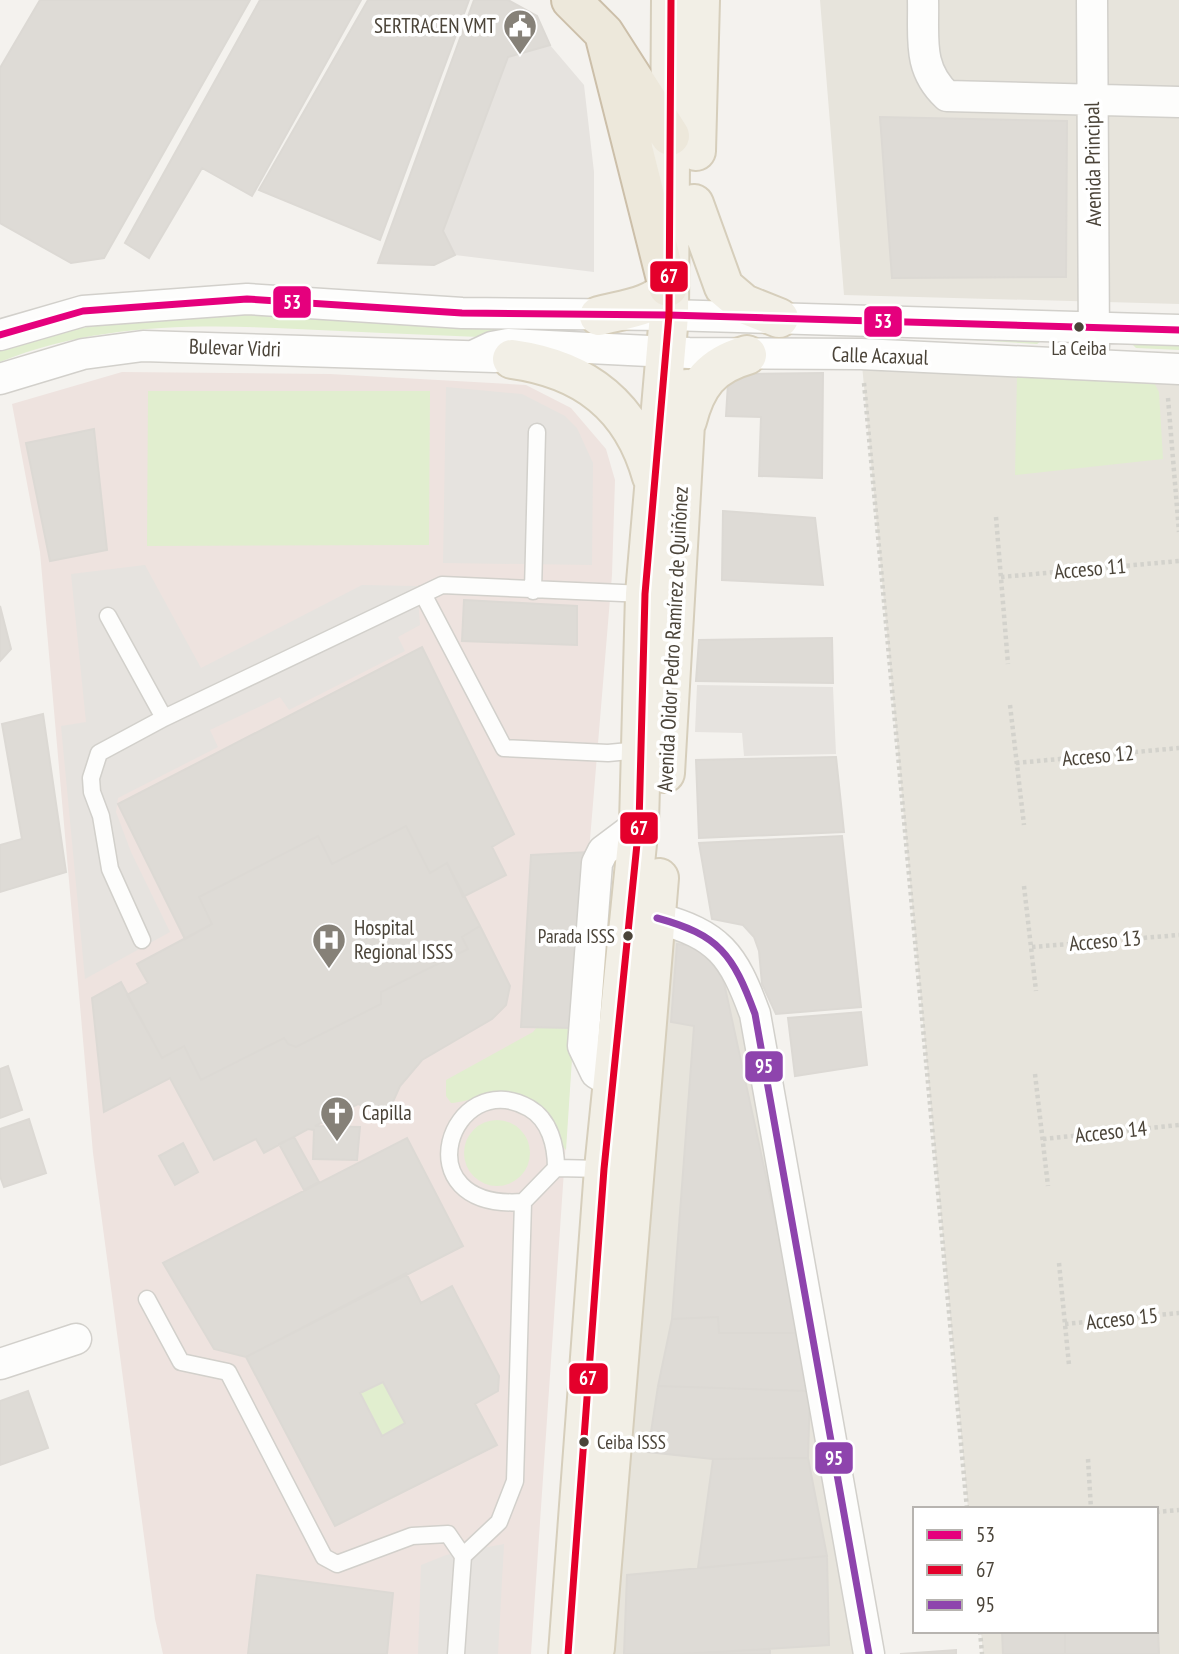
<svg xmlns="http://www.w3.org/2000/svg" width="1179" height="1654" viewBox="0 0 1179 1654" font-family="'PT Sans Narrow',sans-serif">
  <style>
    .residential { fill: #e7e4dc }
    .medical { fill: #eee3df }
    .green { fill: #e1eecf }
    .parking { fill: #e6e3df }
    .building { fill: #dedbd6; stroke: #dcd9d4; stroke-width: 2; fill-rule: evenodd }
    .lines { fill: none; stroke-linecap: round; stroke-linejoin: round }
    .lane-casing { stroke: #d2d0cb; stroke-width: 19 }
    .street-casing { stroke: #d2d0cb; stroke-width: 33 }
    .primary-casing { stroke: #d6cebb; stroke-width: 42 }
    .highway-casing { stroke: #ccbfa9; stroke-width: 42 }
    .path { stroke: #d3d2cc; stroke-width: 4.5; stroke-dasharray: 3.5 3.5; stroke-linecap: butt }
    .lane { stroke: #fdfdfc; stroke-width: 16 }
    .street { stroke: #fdfdfc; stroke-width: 30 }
    .primary { stroke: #f2efe6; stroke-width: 38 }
    .highway { stroke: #ede8db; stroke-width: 38 }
    .bus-1-casing { stroke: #fff; stroke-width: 12 }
    .bus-2-casing { stroke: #fff; stroke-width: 12 }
    .bus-3-casing { stroke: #fff; stroke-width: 12 }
    .bus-1 { stroke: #e5007d; stroke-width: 7 }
    .bus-2 { stroke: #e4002b; stroke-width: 7 }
    .bus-3 { stroke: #8e44ad; stroke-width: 7 }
    .bus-dot { fill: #4b4439; stroke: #fff; stroke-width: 2.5 }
    .labels { text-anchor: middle; stroke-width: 7; stroke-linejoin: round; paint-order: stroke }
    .bus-label { font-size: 19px; fill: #4b4439; stroke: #fff }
    .poi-label { font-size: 21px; fill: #4b4439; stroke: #fff; text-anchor: start }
    .street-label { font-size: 21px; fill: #4b4439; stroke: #fff }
    .line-badge { stroke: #fff; stroke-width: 2.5 }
    .badge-label { font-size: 19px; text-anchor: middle; font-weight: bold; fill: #fff }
  </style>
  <rect width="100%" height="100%" fill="#f4f2ee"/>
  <path class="residential" d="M820 0H1179V304L844 295Z
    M861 354 1179 369V1654H983L981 1631H1156V1509H968Z
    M658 899 691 914 743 972 872 1654H611Z"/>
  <path class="medical" d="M122 372 330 374 526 385 571 408 606 449 615 480 612 575 571 1068 531 1654H163L155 1619 93 1153 40 552 12 404Z"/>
  <path class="green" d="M233 314 537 328 536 339C471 337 406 334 340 331 225 325 109 318 0 362V350C77 321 152 319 233 314Z
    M872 334 1044 339 1037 344Z
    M1179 340V350L1136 348 1130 342Z
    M1017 375 1151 377 1159 392 1163 459 1015 475Z
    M148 391H430L429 545 147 546Z
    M537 1027 574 1028 566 1150 510 1094C483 1092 475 1101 451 1103L446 1096V1080L533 1032Z
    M464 1153a33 33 0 1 1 66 0a33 33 0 1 1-66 0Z
    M383 1382 405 1423 382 1436 360 1393Z"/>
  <path class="parking" d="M550 45 584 85 594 172V272L455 255 443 231 508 57Z
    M446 387 522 394 565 416 577 428 593 463 592 565 443 563Z
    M145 565 201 668 362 585 417 586 420 625 398 637 405 651 289 710 280 697 210 730 218 747 118 798 116 812 131 852 170 932 85 979 61 726 86 722 71 574Z
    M697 685 833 687 836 754 744 756 742 733 695 732Z
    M504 1544 498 1654H418L421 1565 446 1555Z"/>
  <path class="building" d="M40 0H250L104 258 71 263 0 223V68Z
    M260 0H361L252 196 202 168 149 258 125 243Z
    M368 0H469L380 240 259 190Z
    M474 0H508L537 16 550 45 508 57 443 231 455 255 434 265 378 263Z
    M880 117 1067 121 1066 277 892 278Z
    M823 373 822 478 759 476 761 417 726 416 728 383 740 374Z
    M94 429 107 550 50 561 26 443Z
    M723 511 815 518 823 585 722 580Z
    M464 600 577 606V645L462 641Z
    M0 606 11 649 0 661Z
    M832 638 833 683 696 681 699 640Z
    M422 647 514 834 492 847 506 875 463 897 447 863 430 873 406 826 332 864 318 836 199 897 212 924 185 939 118 804Z
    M43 714 66 872 0 892V845L22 839 2 724Z
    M836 757 844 832 699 838 696 760Z
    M406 826 430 873 447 863 480 926 462 937 468 949 381 992V1004L296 1047 288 1044 284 1038 201 1080 184 1046 162 1058 127 995 148 983 137 964 212 924 199 897 318 836 332 864Z
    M842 836 861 1007 776 1014 762 984 759 951 754 937 743 925 712 919 699 843Z
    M589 852 574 1028 521 1027 531 855Z
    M480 926 510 986 506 1005 492 1019 422 1060 400 1086 387 1115 358 1104 315 1126 360 1127 357 1160 313 1159 314 1130 308 1129 264 1153 256 1139 214 1160 170 1078 104 1112 92 998 121 982 162 1058 184 1046 201 1080 284 1038 288 1044 296 1047 381 1004V992L468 949 462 937Z
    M677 944 694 946 721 969 800 1333H719L718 1317 672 1319 694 1026 671 1022Z
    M861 1012 867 1065 795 1076 788 1018Z
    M8 1066 22 1110 0 1118V1069Z
    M29 1119 46 1173 4 1187 0 1176V1129Z
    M294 1137 319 1182 304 1190 279 1144Z
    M407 1138 463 1246 246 1357 214 1349 163 1263Z
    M183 1143 198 1172 175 1185 159 1156Z
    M406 1273 421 1303 452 1286 499 1376 498 1391 475 1404 497 1445 335 1526 246 1357ZM383 1382 405 1423 382 1436 360 1393Z
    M718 1317 719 1333H807L810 1391 658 1386 672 1319Z
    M658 1386 810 1391 808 1458 713 1459 648 1452Z
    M28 1391 48 1448 0 1465V1401Z
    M808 1458 827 1556 698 1568 713 1459Z
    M827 1556 829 1645 689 1654H624L627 1575Z
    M257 1575 393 1593 387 1654H248Z
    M1156 1581 1159 1654H1065V1631H1156Z
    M1002 1631H1065V1654H1003Z
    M770 1649V1654H680Z
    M956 1650V1654H900Z"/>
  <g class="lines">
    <g class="lane-casing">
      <path id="lane" d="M533 591 537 432
        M423 594 504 748 608 753 640 750
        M108 616 164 718
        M142 940 110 869 101 816 92 792 91 778 99 753 164 718 442 585 645 594
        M556 1168C556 1146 550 1120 529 1108 451 1064 400 1211 523 1202L556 1168 604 1169
        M147 1299 181 1362 228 1372 324 1557 337 1564 412 1536 448 1534 463 1556
        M456 1654 463 1556 499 1522 515 1481 523 1202"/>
    </g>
    <g class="street-casing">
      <path id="street" d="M923 0C924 38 917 68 947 96L1179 102
        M1092 0 1094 346
        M0 335 83 311 247 299 462 313 668 315 1179 330
        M475 355 492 347 508 344 689 353 861 354 1179 369
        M0 379 83 354 143 346 495 357
        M657 918C719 935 733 954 755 1014L869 1654
        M612 1083 596 1073 583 1046 597 863 603 851 639 824
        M0 1364 76 1339"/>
    </g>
    <g class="primary-casing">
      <path id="primary" d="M696 151 700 0
        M694 204 724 287 744 304 779 318
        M599 316C620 310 656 307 668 287
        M512 359C584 369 632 405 652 477
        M687 421C696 385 711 365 747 355
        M665 773 687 389
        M595 1648 659 878
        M568 1654 604 1169 639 824 645 594 669 315 671 0"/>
    </g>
    <g class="highway-casing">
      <path id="highway" d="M571 0 604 33 670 136
        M604 33 668 287"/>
    </g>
    <path class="path" d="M864 383 967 1509
      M1168 398 1179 532
      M996 517 1008 664
      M1001 577 1179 561
      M1010 705 1024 825
      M1016 763 1179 748
      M1024 886 1036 991
      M1032 947 1179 935
      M1035 1074 1048 1186
      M1043 1139 1179 1125
      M1059 1263 1069 1365
      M1065 1324 1179 1313
      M1088 1459 1091 1509
      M1156 1512 1179 1510
      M980 1631 982 1654"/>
    <use href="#lane" class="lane"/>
    <use href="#street" class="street"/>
    <use href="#primary" class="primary"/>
    <use href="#highway" class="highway"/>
    <g class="bus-1-casing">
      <path id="bus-1" d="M0 335 83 311 247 299 462 313 668 315 1179 330"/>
    </g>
    <g class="bus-2-casing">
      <path id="bus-2" d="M568 1654 604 1169 639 824 645 594 669 315 671 0"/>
    </g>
    <g class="bus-3-casing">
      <path id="bus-3" d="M657 918C719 935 733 954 755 1014L869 1654"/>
    </g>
    <use href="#bus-1" class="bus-1"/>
    <use href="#bus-2" class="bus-2"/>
    <use href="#bus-3" class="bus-3"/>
  </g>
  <defs>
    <g id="civic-pin" transform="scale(1.75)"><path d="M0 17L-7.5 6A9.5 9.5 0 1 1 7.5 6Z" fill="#868178" stroke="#fff"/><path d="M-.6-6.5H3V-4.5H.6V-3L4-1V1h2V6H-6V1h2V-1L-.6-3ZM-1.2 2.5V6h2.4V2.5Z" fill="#fff"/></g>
    <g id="hospital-pin" transform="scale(1.75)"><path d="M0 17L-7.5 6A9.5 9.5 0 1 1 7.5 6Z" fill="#868178" stroke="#fff"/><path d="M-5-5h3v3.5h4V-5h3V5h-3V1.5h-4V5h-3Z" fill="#fff"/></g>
    <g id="church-pin" transform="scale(1.75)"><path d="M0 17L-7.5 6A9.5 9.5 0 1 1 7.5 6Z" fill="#868178" stroke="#fff"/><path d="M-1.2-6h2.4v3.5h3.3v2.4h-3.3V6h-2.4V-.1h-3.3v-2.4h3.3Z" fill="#fff"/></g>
  </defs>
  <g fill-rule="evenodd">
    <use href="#civic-pin" x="520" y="26"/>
    <use href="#hospital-pin" x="329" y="940"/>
    <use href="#church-pin" x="337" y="1113"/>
  </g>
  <g class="bus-dot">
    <circle cx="1079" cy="327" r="6"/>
    <circle cx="628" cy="936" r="6"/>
    <circle cx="584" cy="1442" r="6"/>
  </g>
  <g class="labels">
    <g class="bus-label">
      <text x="1079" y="355">La Ceiba</text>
      <text x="615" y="943" text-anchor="end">Parada ISSS</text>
      <text x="597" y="1449" text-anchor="start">Ceiba ISSS</text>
    </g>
    <g class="poi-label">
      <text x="496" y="33" text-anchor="end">SERTRACEN VMT</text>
      <text x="354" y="935">Hospital<tspan x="354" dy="24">Regional ISSS</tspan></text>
      <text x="362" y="1120">Capilla</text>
    </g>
    <g class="street-label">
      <text transform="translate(1093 164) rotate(-91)" y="7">Avenida Principal</text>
      <text transform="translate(235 348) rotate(2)" y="7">Bulevar Vidri</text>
      <text transform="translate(880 356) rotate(2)" y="7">Calle Acaxual</text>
      <text transform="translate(1090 569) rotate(-5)" y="7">Acceso 11</text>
      <text transform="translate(673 639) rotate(-87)" y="7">Avenida Oidor Pedro Ramírez de Quiñónez</text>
      <text transform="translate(1098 756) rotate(-5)" y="7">Acceso 12</text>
      <text transform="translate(1105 941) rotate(-5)" y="7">Acceso 13</text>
      <text transform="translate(1111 1132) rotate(-6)" y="7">Acceso 14</text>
      <text transform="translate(1122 1319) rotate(-6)" y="7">Acceso 15</text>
    </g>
  </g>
  <g class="line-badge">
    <rect x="649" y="260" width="40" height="33" rx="7" fill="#e4002b"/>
    <rect x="272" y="285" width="40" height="34" rx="7" fill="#e5007d"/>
    <rect x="863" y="305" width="40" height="33" rx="7" fill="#e5007d"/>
    <rect x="619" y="811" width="40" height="34" rx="7" fill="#e4002b"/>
    <rect x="744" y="1050" width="40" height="33" rx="7" fill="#8e44ad"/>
    <rect x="568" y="1362" width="41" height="33" rx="7" fill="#e4002b"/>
    <rect x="814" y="1441" width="40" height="34" rx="7" fill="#8e44ad"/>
  </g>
  <g class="badge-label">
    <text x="669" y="283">67</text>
    <text x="292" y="309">53</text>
    <text x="883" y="328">53</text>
    <text x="639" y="835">67</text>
    <text x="764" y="1073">95</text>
    <text x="588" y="1385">67</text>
    <text x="834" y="1465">95</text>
  </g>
  <rect x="913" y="1507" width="245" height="126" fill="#ffffff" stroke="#b7b4b0" stroke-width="2"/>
  <rect x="927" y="1530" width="35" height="10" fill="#e5007d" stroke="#b7b4b0" stroke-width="2"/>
  <text x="976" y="1542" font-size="21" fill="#4b4439">53</text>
  <rect x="927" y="1565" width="35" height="10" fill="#e4002b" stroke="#b7b4b0" stroke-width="2"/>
  <text x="976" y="1577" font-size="21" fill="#4b4439">67</text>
  <rect x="927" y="1600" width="35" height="10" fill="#8e44ad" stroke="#b7b4b0" stroke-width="2"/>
  <text x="976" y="1612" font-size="21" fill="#4b4439">95</text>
</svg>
